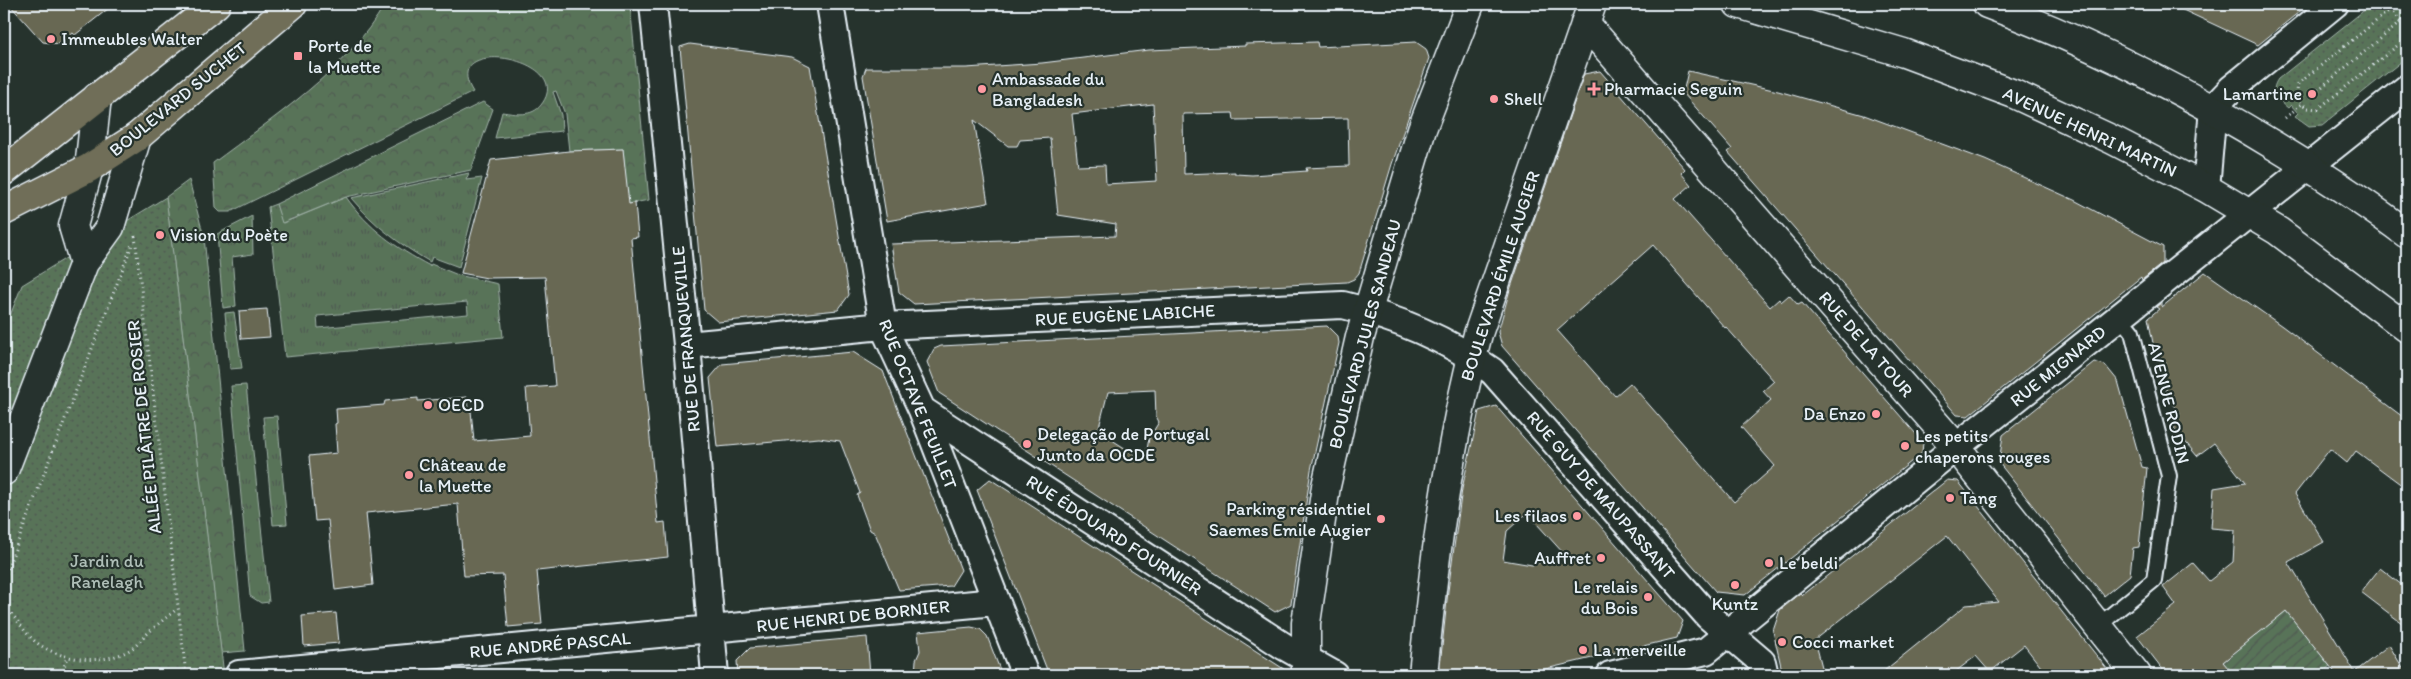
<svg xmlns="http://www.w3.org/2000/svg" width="2411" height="679" viewBox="0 0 2411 679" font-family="Itim,sans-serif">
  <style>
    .grass { fill: url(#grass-tufts); stroke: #a0b2a8; fill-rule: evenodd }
    .forest { fill: url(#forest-crowns); stroke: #a0b2a8 }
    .park { fill: url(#park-dots); stroke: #a0b2a8 }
    .garden { fill: url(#garden-furrows); stroke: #a0b2a8 }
    .building { fill: #676752; stroke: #e8f1f8; fill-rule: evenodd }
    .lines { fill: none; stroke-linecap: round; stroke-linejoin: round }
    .lane-casing { stroke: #e8f1f8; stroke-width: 18 }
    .street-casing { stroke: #e8f1f8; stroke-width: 30 }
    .secondary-casing { stroke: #e8f1f8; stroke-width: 31 }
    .primary-casing { stroke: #e8f1f8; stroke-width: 31 }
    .path { stroke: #e8f1f8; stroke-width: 3; stroke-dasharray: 1 4; stroke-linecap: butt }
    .lane { stroke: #26332d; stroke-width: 14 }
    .street { stroke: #26332d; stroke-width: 26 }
    .secondary { stroke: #26332d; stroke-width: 28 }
    .primary { stroke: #706e59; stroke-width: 28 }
    .poi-dot { fill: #ff9aa2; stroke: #26332d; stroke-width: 2 }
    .labels { text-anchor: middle; stroke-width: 4.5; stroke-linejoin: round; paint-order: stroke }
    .poi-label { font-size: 18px; fill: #e8f1f8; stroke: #26332d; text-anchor: start }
    .street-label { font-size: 18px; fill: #e8f1f8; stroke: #26332d }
    .park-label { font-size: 18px; fill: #afbfb8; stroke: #26332d }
  </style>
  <defs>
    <pattern id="grass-tufts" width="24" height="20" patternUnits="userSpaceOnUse" patternTransform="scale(1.25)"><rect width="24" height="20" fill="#597359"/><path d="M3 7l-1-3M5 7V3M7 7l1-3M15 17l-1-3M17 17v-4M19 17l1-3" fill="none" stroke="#4f5b51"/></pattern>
    <pattern id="forest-crowns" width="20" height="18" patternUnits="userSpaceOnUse" patternTransform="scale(1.25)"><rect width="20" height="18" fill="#597359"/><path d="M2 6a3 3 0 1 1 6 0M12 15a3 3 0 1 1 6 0" fill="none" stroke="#4f5b51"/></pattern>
    <pattern id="park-dots" width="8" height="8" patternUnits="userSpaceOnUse" patternTransform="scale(1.25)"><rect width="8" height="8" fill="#597359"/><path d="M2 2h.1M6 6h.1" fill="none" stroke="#4f5b51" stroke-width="1.8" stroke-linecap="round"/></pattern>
    <pattern id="garden-furrows" width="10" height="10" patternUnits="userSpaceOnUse" patternTransform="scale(1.25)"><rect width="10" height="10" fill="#597359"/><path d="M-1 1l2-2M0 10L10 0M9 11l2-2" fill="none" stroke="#4f5b51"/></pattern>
  </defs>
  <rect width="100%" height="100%" fill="#26332d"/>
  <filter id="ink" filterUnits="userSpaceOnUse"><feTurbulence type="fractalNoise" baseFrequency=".02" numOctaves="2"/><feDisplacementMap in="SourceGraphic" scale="10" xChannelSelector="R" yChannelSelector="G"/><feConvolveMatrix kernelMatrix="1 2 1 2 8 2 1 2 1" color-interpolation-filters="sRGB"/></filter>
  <g filter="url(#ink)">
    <path class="grass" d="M469 173 466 180 482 178 459 267 432 257 430 262C399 244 374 225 351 198Z
      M346 197C368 228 396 248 430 266L431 264 458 275 498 284 503 337 285 357 268 207 276 204 283 223ZM467 302 468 314 318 328 317 316Z
      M252 216 253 254 232 257 236 306 223 308 217 234Z
      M234 312 242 368 230 369 225 313Z
      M246 385 269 602 261 603 250 596 231 386Z
      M277 416 287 524 273 525 263 417Z"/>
    <path class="forest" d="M385 4H630L649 200 628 204 623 149 569 151 565 114 556 91 553 92 561 115 562 131 495 138 502 112C516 114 532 117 541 105 579 57 436 34 473 92L230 212H220L216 208 213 163C274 117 346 71 385 4Z
      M483 102 493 109 471 170 346 197 282 223 276 204Z
      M189 180 204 237 245 651 221 653 166 197Z"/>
    <path class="park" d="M2372 4H2407V57L2322 125 2309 126 2295 116 2298 113 2291 105 2288 108C2277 99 2269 92 2278 79Z
      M166 197 224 675H4V331L22 285Z"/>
    <path class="garden" d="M2286 611 2330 666 2318 675H2234L2223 662Z"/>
    <path class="building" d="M9 4H114L75 35 73 33 59 44 43 42Z
      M2170 4H2309L2258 45Z
      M1317 42 1318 47 1416 42 1426 49 1429 58 1392 164 1359 273 1354 279 1347 282 914 304 899 292 891 244 1115 236 1116 224 1058 215 1050 138 1020 140 1017 146H1008L974 120 988 203 887 221 863 76 866 68H966L1042 63 1149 50 1245 46V44ZM1153 104 1157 181 1106 184 1105 165 1078 166 1072 114ZM1233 113 1234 120 1348 118 1349 166 1306 168 1307 171 1252 175 1235 174V172L1184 174 1183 114Z
      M690 44 792 57 810 66 849 295 838 310 718 322 704 310 680 47Z
      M1600 71 1685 169 1681 173 1691 185 1675 199 1770 307 1779 299 1781 302 1789 295 1798 305 1802 303 1923 442 1922 453 1745 595 1716 592 1502 346 1498 332 1509 293 1584 74ZM1653 245 1725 328 1726 327 1774 381 1763 391 1771 400 1741 427 1775 466 1734 502 1630 383 1615 396 1557 330Z
      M1688 71 1778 91 1864 115 1985 160 2074 200 2163 247V263L2142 280 2141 277 2136 281 1968 416 1957 415 1728 152 1732 149 1683 93Z
      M623 149 629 204 635 203 638 237 631 238 658 523 665 522 668 557 537 571 542 624 508 627 503 575 464 576 458 504 366 513 373 585 335 590 328 520 315 521 309 456 337 453 335 424 337 423 336 409 384 405 385 401 418 398V401L467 397 468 411H471L474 441 530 436 526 388 555 386 545 277 487 278 461 273 491 160 569 151Z
      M2205 272 2282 326 2407 420V489L2356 451 2347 463 2330 449 2295 494 2324 542 2288 562 2355 672 2389 645 2407 675H2337L2286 611 2223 662 2234 675H2167L2137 636 2176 605 2163 587 2193 563 2209 581 2233 562 2235 530 2211 528 2214 488 2245 483 2214 443 2197 456 2174 428 2180 413 2167 398 2166 388 2162 382 2166 363 2154 348 2148 318 2159 309 2156 307 2162 302V307Z
      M267 309 270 337 241 339 239 311Z
      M1327 326 1338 337 1339 343 1311 470 1291 604 1275 612 939 393 927 362 934 349 941 346ZM1155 390 1156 416 1159 422 1149 438 1145 461 1098 431 1108 392Z
      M853 352 883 371 961 570 951 586 899 590 875 533 870 530 857 495 860 493 840 441 819 438 717 447 710 378 722 364Z
      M2094 362 2105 365 2118 381 2142 467 2147 468 2139 547 2133 548 2130 575 2104 596 1999 463 2003 435Z
      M1496 406 1683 621 1677 638 1520 675H1439L1448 591 1462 489 1479 411ZM1527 513 1565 555 1532 565 1503 560 1507 531Z
      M990 479 1290 673V675H1049L977 490Z
      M1947 480 1958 481 2112 675H2047L2024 645 1990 672 1976 656 1951 675H1879L1966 605 1999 602 1947 536 1815 640 1824 675H1783L1773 631 1780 610 1801 593 1803 595Z
      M2380 568 2407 589V627L2361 592Z
      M336 613 339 643 304 646 302 616Z
      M971 627 980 629 987 636 1002 675H915L916 660 920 651 918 632Z
      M867 637 870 675H738L737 661 750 648Z"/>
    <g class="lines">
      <g class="lane-casing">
        <path id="lane" d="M2098 626 2154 580 2169 476 2132 332 2119 316"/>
      </g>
      <g class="street-casing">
        <path id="street" d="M653 4 687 345 715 675
          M830 4 883 326 922 410 1025 675
          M2206 188 2213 108 2232 88 2335 4
          M687 345 883 326 1343 305C1398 318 1445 338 1492 371L1708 616 1762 662 1765 675
          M922 410 1285 647 1335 675
          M239 674 995 602
          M1610 675 1706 651 1956 447 2407 88"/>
      </g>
      <g class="secondary-casing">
        <path id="secondary" d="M1738 4 1904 53 2014 94 2113 140 2206 188 2278 231 2407 328
          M1987 4C2089 42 2182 89 2275 146 2321 174 2365 202 2407 234
          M1585 23 1956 447 2137 675
          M84 263 73 226 89 168 97 97
          M4 471 84 263 110 227 137 137
          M1306 675V623L1326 486 1360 337 1422 129 1470 4
          M1423 675C1434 560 1448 446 1478 334L1592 4"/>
      </g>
      <g class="primary-casing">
        <path id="primary" d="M4 171 216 4
          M4 211 89 168 137 137 293 4"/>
      </g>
      <path class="path" d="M2407 29 2391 9 2298 84 2296 98 2307 108 2318 109 2407 38
        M2318 90 2407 17
        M2285 118 2302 104
        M135 236 186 675
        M4 578 133 242
        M4 607C18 617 24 635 40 645 66 662 108 666 134 647 138 644 141 639 145 636 155 626 166 618 177 609
        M62 675 67 656"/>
      <use href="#lane" class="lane"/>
      <use href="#street" class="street"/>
      <use href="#secondary" class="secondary"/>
      <use href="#primary" class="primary"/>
    </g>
  </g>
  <g class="poi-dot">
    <circle cx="51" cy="39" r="5"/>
    <rect x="293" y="51" width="10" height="10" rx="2.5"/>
    <circle cx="982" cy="89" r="5"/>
    <path d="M1591.5 81.5h5v5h5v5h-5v5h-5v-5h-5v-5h5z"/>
    <circle cx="2312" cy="94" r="5"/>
    <circle cx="1494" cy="99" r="5"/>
    <circle cx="160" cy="235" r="5"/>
    <circle cx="428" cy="405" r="5"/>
    <circle cx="1876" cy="414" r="5"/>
    <circle cx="1027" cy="444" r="5"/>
    <circle cx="1905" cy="446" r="5"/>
    <circle cx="409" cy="475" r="5"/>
    <circle cx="1950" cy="498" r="5"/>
    <circle cx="1577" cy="516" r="5"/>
    <circle cx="1381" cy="519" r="5"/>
    <circle cx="1601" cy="558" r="5"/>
    <circle cx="1769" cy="563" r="5"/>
    <circle cx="1735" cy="585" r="5"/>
    <circle cx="1648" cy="597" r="5"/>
    <circle cx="1782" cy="642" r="5"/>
    <circle cx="1583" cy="650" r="5"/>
  </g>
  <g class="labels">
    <g class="poi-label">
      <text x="61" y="45">Immeubles Walter</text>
      <text x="308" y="52">Porte de<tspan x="308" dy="21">la Muette</tspan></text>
      <text x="992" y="85">Ambassade du<tspan x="992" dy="21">Bangladesh</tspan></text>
      <text x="1604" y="95">Pharmacie Seguin</text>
      <text x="2302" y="100" text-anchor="end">Lamartine</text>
      <text x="1504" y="105">Shell</text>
      <text x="170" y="241">Vision du Poète</text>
      <text x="438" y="411">OECD</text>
      <text x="1866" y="420" text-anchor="end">Da Enzo</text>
      <text x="1037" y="440">Delegação de Portugal<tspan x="1037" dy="21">Junto da OCDE</tspan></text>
      <text x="1915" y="442">Les petits<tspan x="1915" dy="21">chaperons rouges</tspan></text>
      <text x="419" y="471">Château de<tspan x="419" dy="21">la Muette</tspan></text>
      <text x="1960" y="504">Tang</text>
      <text x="1371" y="515" text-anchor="end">Parking résidentiel<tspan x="1371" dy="21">Saemes Emile Augier</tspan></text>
      <text x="1567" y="522" text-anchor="end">Les filaos</text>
      <text x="1591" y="564" text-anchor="end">Auffret</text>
      <text x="1779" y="569">Le beldi</text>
      <text x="1638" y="593" text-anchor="end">Le relais<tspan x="1638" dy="21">du Bois</tspan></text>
      <text x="1735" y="610" text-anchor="middle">Kuntz</text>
      <text x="1792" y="648">Cocci market</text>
      <text x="1593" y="656">La merveille</text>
    </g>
    <g class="street-label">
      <text transform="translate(178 99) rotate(-39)" y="6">BOULEVARD SUCHET</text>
      <text transform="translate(2090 132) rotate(25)" y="6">AVENUE HENRI MARTIN</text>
      <text transform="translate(1500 276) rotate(-72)" y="6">BOULEVARD ÉMILE AUGIER</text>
      <text transform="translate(1125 315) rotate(-3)" y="6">RUE EUGÈNE LABICHE</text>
      <text transform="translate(1365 334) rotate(-75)" y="6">BOULEVARD JULES SANDEAU</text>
      <text transform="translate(686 339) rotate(-95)" y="6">RUE DE FRANQUEVILLE</text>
      <text transform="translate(1866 344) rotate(49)" y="6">RUE DE LA TOUR</text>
      <text transform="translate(2058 366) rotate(-39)" y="6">RUE MIGNARD</text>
      <text transform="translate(2169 403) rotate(76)" y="6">AVENUE RODIN</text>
      <text transform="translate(918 404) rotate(68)" y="6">RUE OCTAVE FEUILLET</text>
      <text transform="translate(144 427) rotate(-96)" y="6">ALLÉE PILÂTRE DE ROSIER</text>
      <text transform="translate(1601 495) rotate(49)" y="6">RUE GUY DE MAUPASSANT</text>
      <text transform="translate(1114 535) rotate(33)" y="6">RUE ÉDOUARD FOURNIER</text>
      <text transform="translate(853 616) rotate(-6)" y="6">RUE HENRI DE BORNIER</text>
      <text transform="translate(550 645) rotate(-5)" y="6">RUE ANDRÉ PASCAL</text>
    </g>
    <g class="park-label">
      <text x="107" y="567">Jardin du<tspan x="107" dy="21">Ranelagh</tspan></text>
    </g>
  </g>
  <rect width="2411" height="679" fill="none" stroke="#26332d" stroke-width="20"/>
  <rect x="10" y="10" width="2391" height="659" fill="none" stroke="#e8f1f8" stroke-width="2" filter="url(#ink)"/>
</svg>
